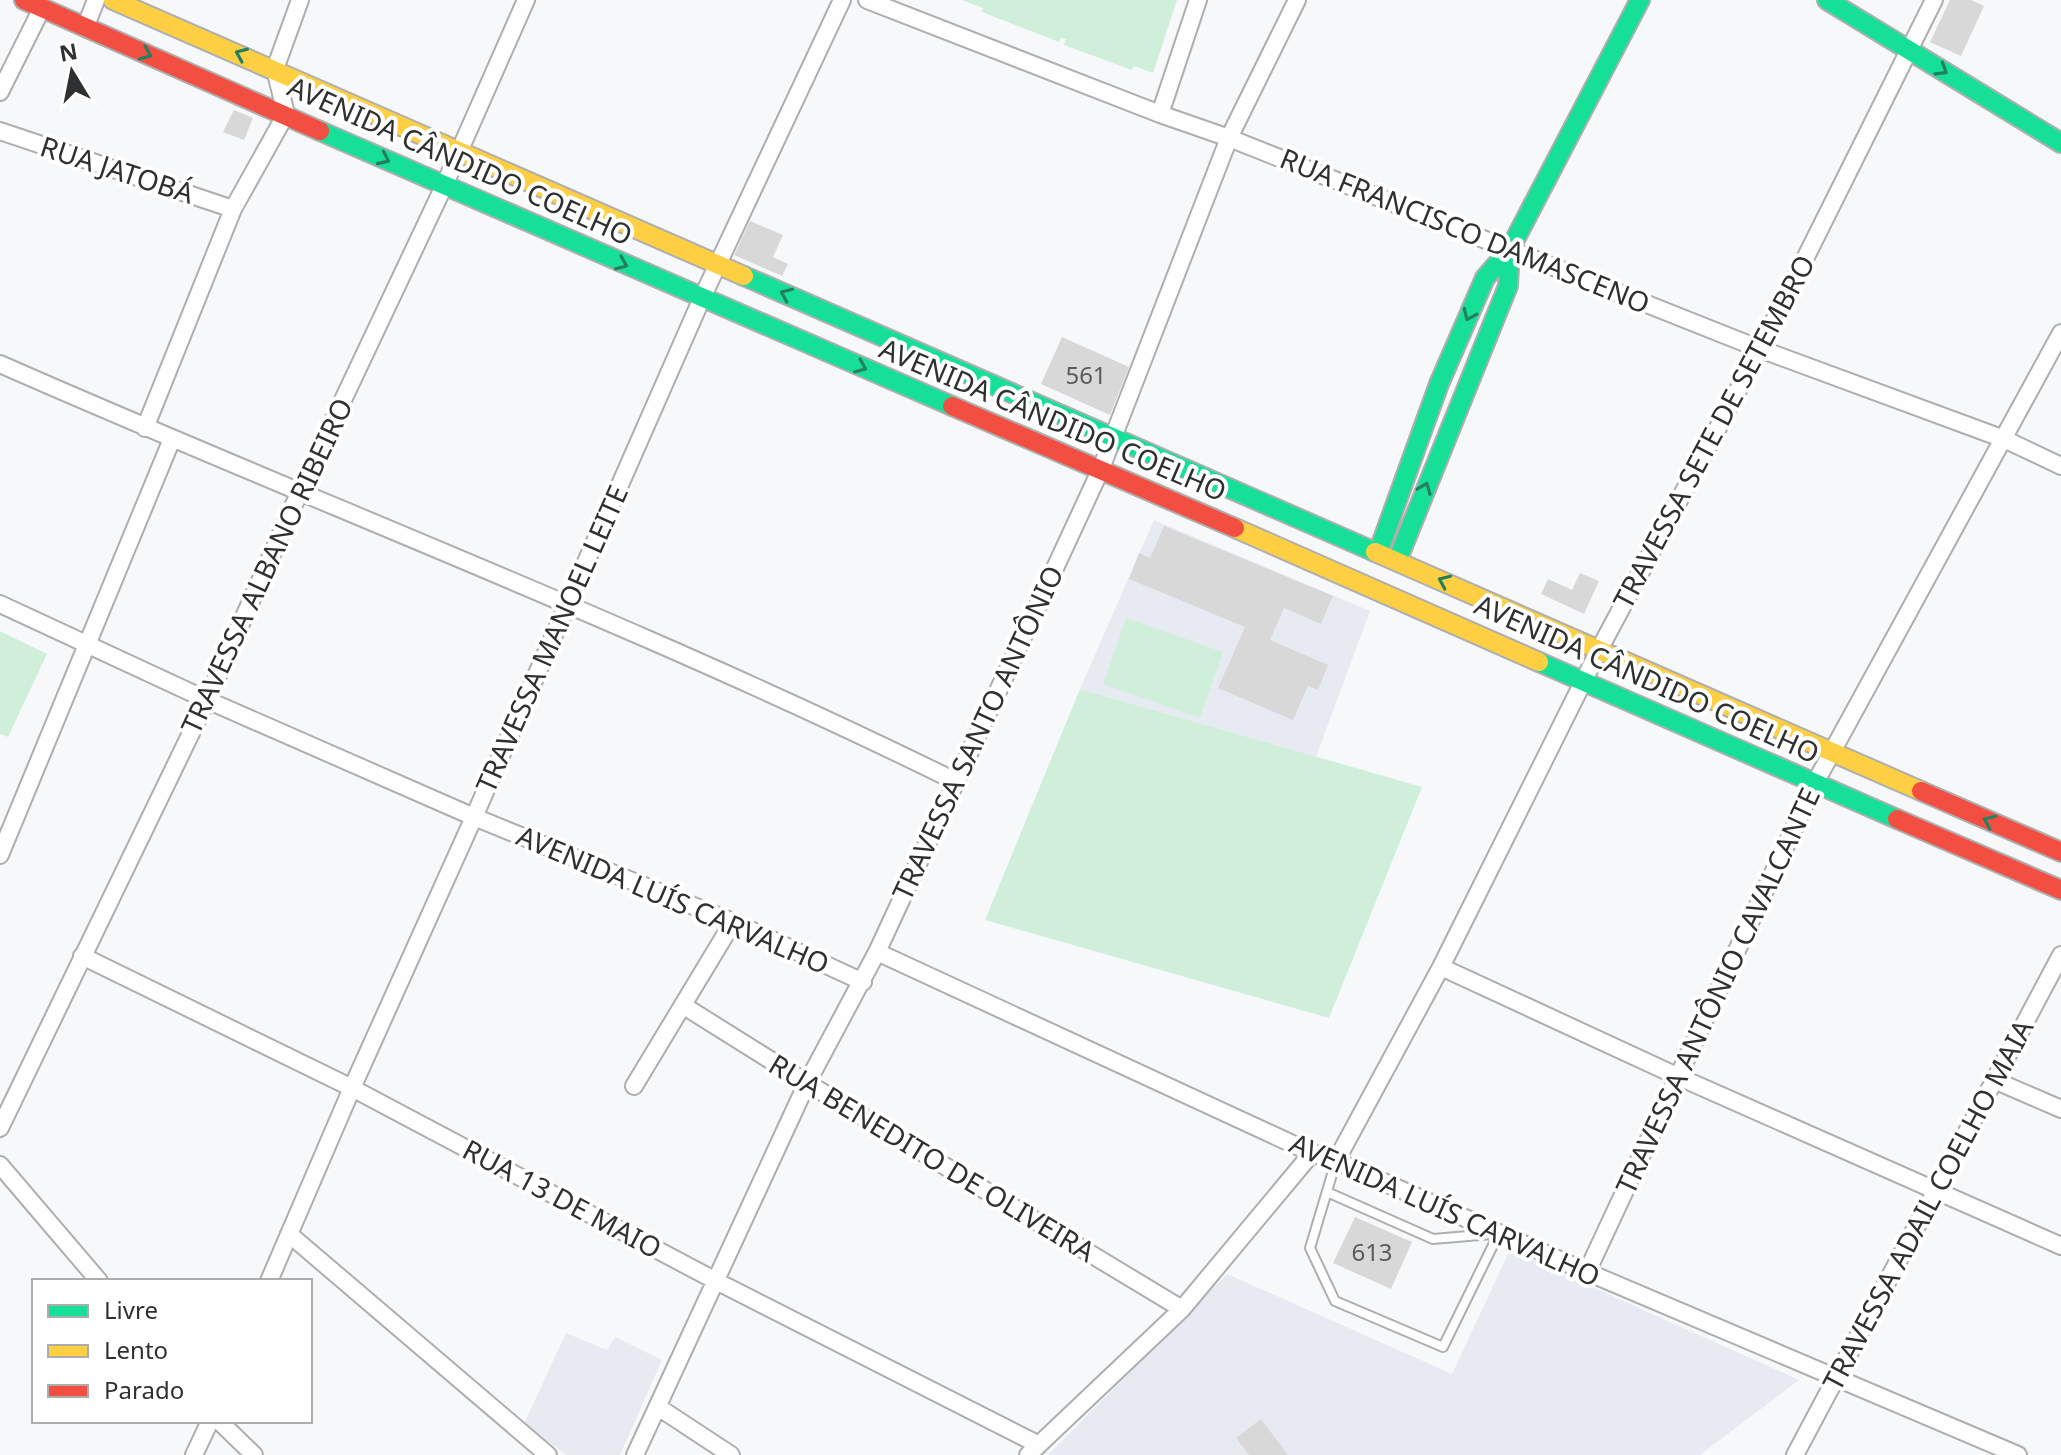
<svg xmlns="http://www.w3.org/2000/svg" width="2061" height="1455" viewBox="0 0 2061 1455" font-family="'Noto Sans',sans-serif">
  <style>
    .built { fill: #e8eaf1 }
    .green { fill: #d0efdb }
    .building { fill: #d8d8d9 }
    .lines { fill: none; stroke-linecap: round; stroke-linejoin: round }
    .lane-casing { stroke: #adaeb0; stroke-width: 12 }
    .street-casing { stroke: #adaeb0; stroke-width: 20 }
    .fast-casing { stroke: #adaeb0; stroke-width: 22 }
    .slow-casing { stroke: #adaeb0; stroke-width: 22 }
    .jam-casing { stroke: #adaeb0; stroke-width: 22 }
    .lane { stroke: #fefefe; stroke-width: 8 }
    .street { stroke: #fefefe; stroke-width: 16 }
    .fast { stroke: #16e098; stroke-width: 18 }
    .slow { stroke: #ffcf43; stroke-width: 18 }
    .jam { stroke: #f24e42; stroke-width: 18 }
    .oneway { stroke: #247f5f }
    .labels { text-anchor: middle; stroke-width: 8; stroke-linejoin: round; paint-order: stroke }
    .number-label { font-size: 24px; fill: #595a5b }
    .street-label { font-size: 28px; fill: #2f3031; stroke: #fff }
  </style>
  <rect width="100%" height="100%" fill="#f7f8fa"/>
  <path class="built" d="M1154 520 1370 611 1316 757 1080 689Z
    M1510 1250 1799 1380 1700 1455H1048L1227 1274 1452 1374Z
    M566 1333 607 1350 615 1337 662 1360 620 1455H567L524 1424Z"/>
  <path class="green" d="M962 0H1177L1153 73 1134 66 1132 70 1064 45 1066 39 1061 38 1059 42 982 12 983 8Z
    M1126 618 1223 652 1200 718 1103 684Z
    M0 631 47 654 8 737 0 734Z
    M1080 689 1422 787 1329 1018 985 920Z"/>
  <path class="building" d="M1950 0H1971L1984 6 1961 56 1930 42Z
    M234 110 253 118 244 140 223 132Z
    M750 221 783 235 773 257 788 264 782 276 734 255Z
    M1062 337 1129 367 1110 415 1041 384Z
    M1164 526 1333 596 1321 624 1284 608 1270 640 1328 665 1318 690 1308 686 1293 720 1218 688 1245 627 1129 579 1139 553 1150 558Z
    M1580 573 1599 581 1584 614 1541 594 1548 579 1572 590Z
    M1355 1217 1412 1242 1391 1289 1333 1263Z
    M1261 1419 1288 1455H1249L1236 1438Z"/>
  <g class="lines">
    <g class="lane-casing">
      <path id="lane" d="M1336 1161 1310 1248 1335 1301 1443 1347 1499 1233
        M1327 1192 1433 1239 1492 1234"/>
    </g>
    <g class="street-casing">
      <path id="street" d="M867 0 1160 114 1229 138 1760 349 2004 439 2061 466
        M85 28 96 0
        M0 92 42 8
        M1160 114 1198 0
        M0 131 233 209
        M0 364C318 504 643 627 955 781
        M145 428 233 209 286 114 275 69 300 0
        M0 604 207 700 474 817 733 922 863 982
        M0 855 172 439
        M877 952 1312 1153 1336 1161 1587 1272 2018 1455
        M82 956 352 1088 716 1281 1039 1445
        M1441 967 1679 1077 2061 1246
        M684 1006 807 1083 1182 1309
        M1994 1080 2061 1109
        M634 1086 733 922
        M0 1128 207 700 300 491 444 186 526 0
        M1336 1161 1441 967 1599 650 1760 349 1934 0
        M0 1165 99 1281
        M289 1234 548 1455
        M1587 1272 1815 783 2061 333
        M269 1281 352 1088 474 817 702 298 842 0
        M658 1407 731 1455
        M219 1421 254 1455
        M194 1455 210 1421
        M635 1455 807 1083 877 952 1100 471 1229 138 1297 0
        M1028 1455 1182 1309 1312 1153
        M1795 1455 2061 955"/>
    </g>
    <g class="fast-casing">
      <path id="fast" d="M1827 0 2061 143
        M320 131 952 406
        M744 276 1375 552
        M1378 553 1439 384 1485 278 1510 249 1640 0
        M1397 561 1508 286 1510 249
        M1539 662 1897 819"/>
    </g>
    <g class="slow-casing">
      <path id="slow" d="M113 0 744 276
        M1235 528 1539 662
        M1375 552 1921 791"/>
    </g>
    <g class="jam-casing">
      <path id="jam" d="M24 0 320 131
        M952 406 1235 528
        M1921 791 2061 852
        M1897 819 2061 890"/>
    </g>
    <use href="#lane" class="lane"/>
    <use href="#street" class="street"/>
    <use href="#fast" class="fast"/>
    <use href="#slow" class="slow"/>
    <use href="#jam" class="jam"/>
  </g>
  <defs><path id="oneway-chevron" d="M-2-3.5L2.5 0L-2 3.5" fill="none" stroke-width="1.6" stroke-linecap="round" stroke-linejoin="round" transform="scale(2)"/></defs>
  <g class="oneway">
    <use href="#oneway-chevron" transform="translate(146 54) rotate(23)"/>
    <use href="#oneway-chevron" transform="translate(241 54) rotate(-157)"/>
    <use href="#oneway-chevron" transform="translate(1942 70) rotate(32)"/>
    <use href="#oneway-chevron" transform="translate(384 159) rotate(25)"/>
    <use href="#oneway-chevron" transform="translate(622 264) rotate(23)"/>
    <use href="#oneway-chevron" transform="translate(786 294) rotate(-156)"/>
    <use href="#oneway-chevron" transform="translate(1469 315) rotate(114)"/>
    <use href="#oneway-chevron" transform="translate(861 367) rotate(23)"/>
    <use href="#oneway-chevron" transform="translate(1425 488) rotate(-68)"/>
    <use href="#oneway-chevron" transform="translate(1444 581) rotate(-156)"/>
    <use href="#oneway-chevron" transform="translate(1989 821) rotate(-156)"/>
  </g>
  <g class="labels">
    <g class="number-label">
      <text x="1086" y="384">561</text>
      <text x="1372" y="1261">613</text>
    </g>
    <g class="street-label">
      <text transform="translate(460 161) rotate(24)" y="10">AVENIDA CÂNDIDO COELHO</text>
      <text transform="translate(117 170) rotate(18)" y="10">RUA JATOBÁ</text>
      <text transform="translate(1465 231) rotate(22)" y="10">RUA FRANCISCO DAMASCENO</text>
      <text transform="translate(1053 420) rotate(23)" y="10">AVENIDA CÂNDIDO COELHO</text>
      <text transform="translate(1714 432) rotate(-62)" y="10">TRAVESSA SETE DE SETEMBRO</text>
      <text transform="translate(267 566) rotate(-65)" y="10">TRAVESSA ALBANO RIBEIRO</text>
      <text transform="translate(552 639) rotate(-66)" y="10">TRAVESSA MANOEL LEITE</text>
      <text transform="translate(1647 679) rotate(24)" y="10">AVENIDA CÂNDIDO COELHO</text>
      <text transform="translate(978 733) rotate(-65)" y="10">TRAVESSA SANTO ANTÔNIO</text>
      <text transform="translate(673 900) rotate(23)" y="10">AVENIDA LUÍS CARVALHO</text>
      <text transform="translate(1718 991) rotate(-65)" y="10">TRAVESSA ANTÔNIO CAVALCANTE</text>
      <text transform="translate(932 1158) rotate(31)" y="10">RUA BENEDITO DE OLIVEIRA</text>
      <text transform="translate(562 1199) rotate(28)" y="10">RUA 13 DE MAIO</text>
      <text transform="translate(1928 1205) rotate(-62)" y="10">TRAVESSA ADAIL COELHO MAIA</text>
      <text transform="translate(1445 1210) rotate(24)" y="10">AVENIDA LUÍS CARVALHO</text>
    </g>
  </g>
  <rect x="32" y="1279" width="280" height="144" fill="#ffffff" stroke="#acacad" stroke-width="2"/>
  <rect x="48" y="1305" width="40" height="12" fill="#16e098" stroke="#acacad" stroke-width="2"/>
  <text x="104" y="1319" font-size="24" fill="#2f3031">Livre</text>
  <rect x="48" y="1345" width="40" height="12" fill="#ffcf43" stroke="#acacad" stroke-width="2"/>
  <text x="104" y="1359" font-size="24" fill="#2f3031">Lento</text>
  <rect x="48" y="1385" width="40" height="12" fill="#f24e42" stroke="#acacad" stroke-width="2"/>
  <text x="104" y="1399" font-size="24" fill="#2f3031">Parado</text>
  <g transform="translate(72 72) rotate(350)" stroke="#ffffff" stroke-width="6" paint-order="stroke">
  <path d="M0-6L14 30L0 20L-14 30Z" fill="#2f3031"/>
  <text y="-12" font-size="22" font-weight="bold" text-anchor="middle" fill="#2f3031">N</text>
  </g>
</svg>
